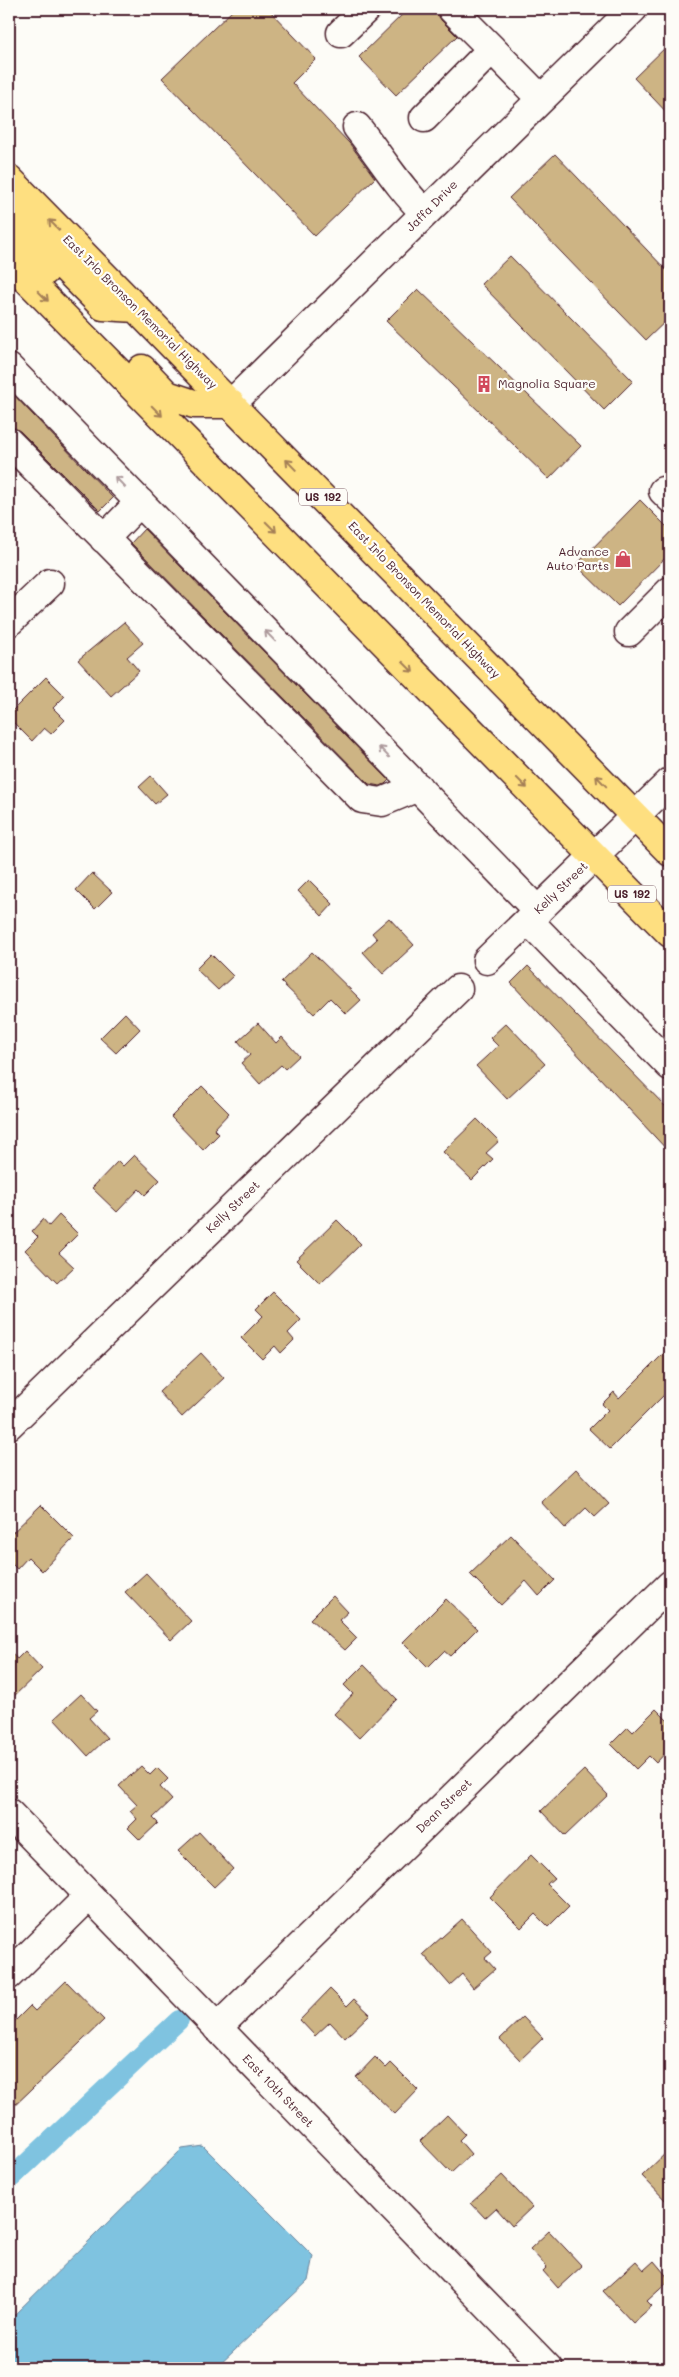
<svg xmlns="http://www.w3.org/2000/svg" width="679" height="2377" viewBox="0 0 679 2377" font-family="Mali,sans-serif">
  <style>
    .water { fill: #7fc3e0; stroke: #6a8198 }
    .lines { fill: none; stroke-linecap: round; stroke-linejoin: round }
    .canal { stroke: #7fc3e0; stroke-width: 20 }
    .building { fill: #cdb484; stroke: #4a1f2b }
    .minor-casing { stroke: #4a1f2b; stroke-width: 31 }
    .highway-casing { stroke: #4a1f2b; stroke-width: 31 }
    .minor { stroke: #fdfcf7; stroke-width: 28 }
    .highway { stroke: #fedf80; stroke-width: 28 }
    .oneway { stroke: #a47f56 }
    .oneway2 { stroke: #ac999b }
    .labels { text-anchor: middle; stroke-width: 4.5; stroke-linejoin: round; paint-order: stroke }
    .shield { fill: #fdfcf7; stroke: #806168; stroke-width: 1 }
    .shield-label { font-size: 11px; font-weight: bold; fill: #4a1f2b }
    .street-label { font-size: 12px; fill: #4a1f2b; stroke: #fdfcf7 }
    .poi-label { font-size: 12px; fill: #4a1f2b; stroke: #fdfcf7; text-anchor: start }
  </style>
  <rect width="100%" height="100%" fill="#fdfcf7"/>
  <filter id="ink" filterUnits="userSpaceOnUse"><feTurbulence type="fractalNoise" baseFrequency=".02" numOctaves="2"/><feDisplacementMap in="SourceGraphic" scale="10" xChannelSelector="R" yChannelSelector="G"/><feConvolveMatrix kernelMatrix="1 2 1 2 8 2 1 2 1" color-interpolation-filters="sRGB"/></filter>
  <g filter="url(#ink)">
    <path class="water" d="M203 2146 313 2256 308 2281 216 2368H9V2320L182 2149Z"/>
    <g class="lines">
      <path class="canal" d="M9 2180 179 2020"/>
    </g>
    <path class="building" d="M234 9H268L316 59 292 83 350 144 375 178 315 236 162 78Z
      M408 9H437L441 20 457 36 396 95 359 57Z
      M670 43V116L634 78Z
      M555 154 670 274V317L646 340 509 198Z
      M510 256 633 381 604 410 481 284Z
      M418 289 581 446 549 479 386 321Z
      M9 390 113 498 100 511 20 431 9 427Z
      M640 500 670 530V553L618 606 576 565Z
      M144 529 389 780 385 784 380 786 369 784 131 543Z
      M124 622 143 643 127 657 139 671 111 696 78 660Z
      M46 677 65 696 53 708 65 720 51 734 44 728 32 741 9 718V714Z
      M151 776 167 794 155 804 139 787Z
      M92 873 112 892 95 909 76 890Z
      M309 880 333 904 322 916 298 891Z
      M389 918 414 945 383 974 363 952 377 939 372 933Z
      M312 952 361 1000 346 1014 330 998 314 1014 281 982Z
      M211 954 233 976 218 990 196 969Z
      M528 966 670 1111V1153L511 983Z
      M125 1013 140 1029 116 1053 100 1038Z
      M258 1023 276 1043 282 1037 299 1056 285 1069 281 1065 260 1084 241 1063 250 1055 238 1041Z
      M506 1023 545 1064 507 1099 476 1066 498 1046 490 1038Z
      M202 1086 229 1113 214 1129 219 1134 203 1150 171 1117Z
      M477 1119 499 1141 486 1153 493 1159 472 1180 443 1152Z
      M134 1155 160 1180 145 1195 139 1189 117 1212 92 1188 118 1161 123 1166Z
      M59 1215 78 1234 59 1253 74 1267 57 1283 25 1250 38 1237 32 1231 43 1219 49 1226Z
      M337 1220 361 1244 320 1284 296 1260Z
      M273 1292 301 1320 288 1333 294 1340 281 1353 275 1346 262 1359 241 1338 263 1316 256 1309Z
      M670 1347V1389L610 1449 589 1429 608 1410 602 1404 614 1392 619 1398Z
      M201 1353 224 1378 182 1417 159 1392Z
      M576 1469 609 1504 595 1517 586 1508 565 1528 541 1502Z
      M41 1505 74 1538 42 1571 28 1557 17 1569 9 1561V1536Z
      M511 1535 555 1580 539 1596 526 1581 501 1605 470 1574Z
      M146 1573 191 1621 171 1640 125 1592Z
      M333 1596 348 1612 339 1620 357 1638 345 1650 310 1619Z
      M446 1599 477 1629 450 1656 444 1651 428 1667 403 1642Z
      M9 1650 17 1659 25 1651 42 1669 9 1701Z
      M364 1665 397 1699 359 1738 334 1714 353 1694 344 1685Z
      M81 1694 97 1711 89 1718 107 1738 88 1756 54 1719Z
      M656 1709 670 1723V1748L656 1763 649 1756 636 1769 611 1744 628 1727 633 1732Z
      M141 1766 150 1775 157 1768 168 1779 160 1787 172 1800 153 1818 158 1823 140 1840 128 1828 137 1819 130 1811 137 1805 119 1786Z
      M584 1770 608 1795 565 1836 541 1811Z
      M199 1832 233 1869 214 1887 178 1851Z
      M531 1855 554 1878 547 1884 569 1906 548 1927 535 1914 521 1928 490 1897Z
      M462 1919 492 1952 485 1958 495 1969 473 1988 462 1974 450 1985 423 1954Z
      M66 1981 104 2020 9 2111V2027L30 2006 35 2011Z
      M330 1989 347 2006 354 1999 370 2014 345 2038 330 2022 315 2036 300 2020Z
      M523 2017 543 2038 520 2060 500 2039Z
      M375 2057 386 2068 391 2063 418 2090 395 2114 356 2077Z
      M447 2115 465 2134 459 2140 471 2154 451 2173 420 2141Z
      M670 2149V2205L642 2176Z
      M502 2175 532 2207 512 2226 496 2208 485 2218 471 2203Z
      M549 2231 582 2266 558 2288 543 2271 547 2267 530 2249Z
      M636 2261 644 2270 654 2261 670 2280 647 2301 652 2306 633 2323 603 2291Z"/>
    <g class="lines">
      <g class="minor-casing">
        <path id="minor" d="M452 9 492 49
          M341 33 366 9
          M424 118 492 49 541 99
          M357 127C380 156 399 188 425 213
          M9 368 538 911
          M231 404 633 9
          M9 442 362 799 382 802 418 787
          M663 491 670 498
          M104 539 140 502
          M9 622 50 583
          M629 632 670 591
          M528 920 670 1066
          M487 960 670 782
          M9 1425 458 989
          M9 1813 548 2368
          M9 1975 89 1896
          M217 2028 670 1585"/>
      </g>
      <g class="highway-casing">
        <path id="highway" d="M9 179 670 852
          M9 211 103 306 136 308
          M9 235 45 271
          M9 261 670 933
          M142 369 167 395 194 404H231"/>
      </g>
      <use href="#minor" class="minor"/>
      <use href="#highway" class="highway"/>
    </g>
    <defs><path id="oneway-shaft" d="M-6 0H5M1.5-3L5.5 0L1.5 3" fill="none" stroke-width="1.6" stroke-linecap="round" stroke-linejoin="round" transform="scale(1.25)"/></defs>
    <g class="oneway">
      <use href="#oneway-shaft" transform="translate(54 225) rotate(-135)"/>
      <use href="#oneway-shaft" transform="translate(43 296) rotate(45)"/>
      <use href="#oneway-shaft" transform="translate(157 411) rotate(45)"/>
      <use href="#oneway-shaft" transform="translate(291 465) rotate(-134)"/>
      <use href="#oneway-shaft" transform="translate(271 527) rotate(45)"/>
      <use href="#oneway-shaft" transform="translate(408 667) rotate(45)"/>
      <use href="#oneway-shaft" transform="translate(601 781) rotate(-134)"/>
      <use href="#oneway-shaft" transform="translate(522 783) rotate(45)"/>
    </g>
    <g class="oneway2">
      <use href="#oneway-shaft" transform="translate(120 482) rotate(-134)"/>
      <use href="#oneway-shaft" transform="translate(270 636) rotate(-134)"/>
      <use href="#oneway-shaft" transform="translate(384 752) rotate(-134)"/>
    </g>
  </g>
  <defs>
    <g id="building-bare" transform="scale(1.35)"><path d="M-4-6H4V6H1V3H-1V6H-4ZM-2.5-4.3h1.7v1.8h-1.7ZM.8-4.3h1.7v1.8H.8ZM-2.5-1h1.7V.8h-1.7ZM.8-1h1.7V.8H.8Z" fill="#d1495b" stroke="#fdfcf7" stroke-width="2.5" paint-order="stroke"/></g>
    <g id="shop-bare" transform="scale(1.35)"><path d="M-5-2.5h2.3a2.7 3.5 0 0 1 5.4 0H5L5.5 6h-11ZM-1.5-2.5h3a1.5 2.3 0 0 0-3 0Z" fill="#d1495b" stroke="#fdfcf7" stroke-width="2.5" paint-order="stroke"/></g>
  </defs>
  <g fill-rule="evenodd">
    <use href="#building-bare" x="484" y="384"/>
    <use href="#shop-bare" x="623" y="559"/>
  </g>
  <g class="labels">
    <g class="shield">
      <rect x="299" y="488.5" width="48" height="17" rx="4"/>
      <rect x="608" y="885.5" width="48" height="17" rx="4"/>
    </g>
    <g class="shield-label">
      <text x="323" y="501">US 192</text>
      <text x="632" y="898">US 192</text>
    </g>
    <g class="street-label">
      <text transform="translate(432 206) rotate(-45)" y="4">Jaffa Drive</text>
      <text transform="translate(140 312) rotate(45)" y="4">East Irlo Bronson Memorial Highway</text>
      <text transform="translate(424 600) rotate(46)" y="4">East Irlo Bronson Memorial Highway</text>
      <text transform="translate(561 888) rotate(-44)" y="4">Kelly Street</text>
      <text transform="translate(233 1207) rotate(-44)" y="4">Kelly Street</text>
      <text transform="translate(444 1806) rotate(-44)" y="4">Dean Street</text>
      <text transform="translate(278 2091) rotate(46)" y="4">East 10th Street</text>
    </g>
    <g class="poi-label">
      <text x="498" y="388">Magnolia Square</text>
      <text x="609" y="556" text-anchor="end">Advance<tspan x="609" dy="14">Auto Parts</tspan></text>
    </g>
  </g>
  <rect width="679" height="2377" fill="none" stroke="#fdfcf7" stroke-width="30"/>
  <rect x="15" y="15" width="649" height="2347" fill="none" stroke="#4a1f2b" stroke-width="2" filter="url(#ink)"/>
</svg>
